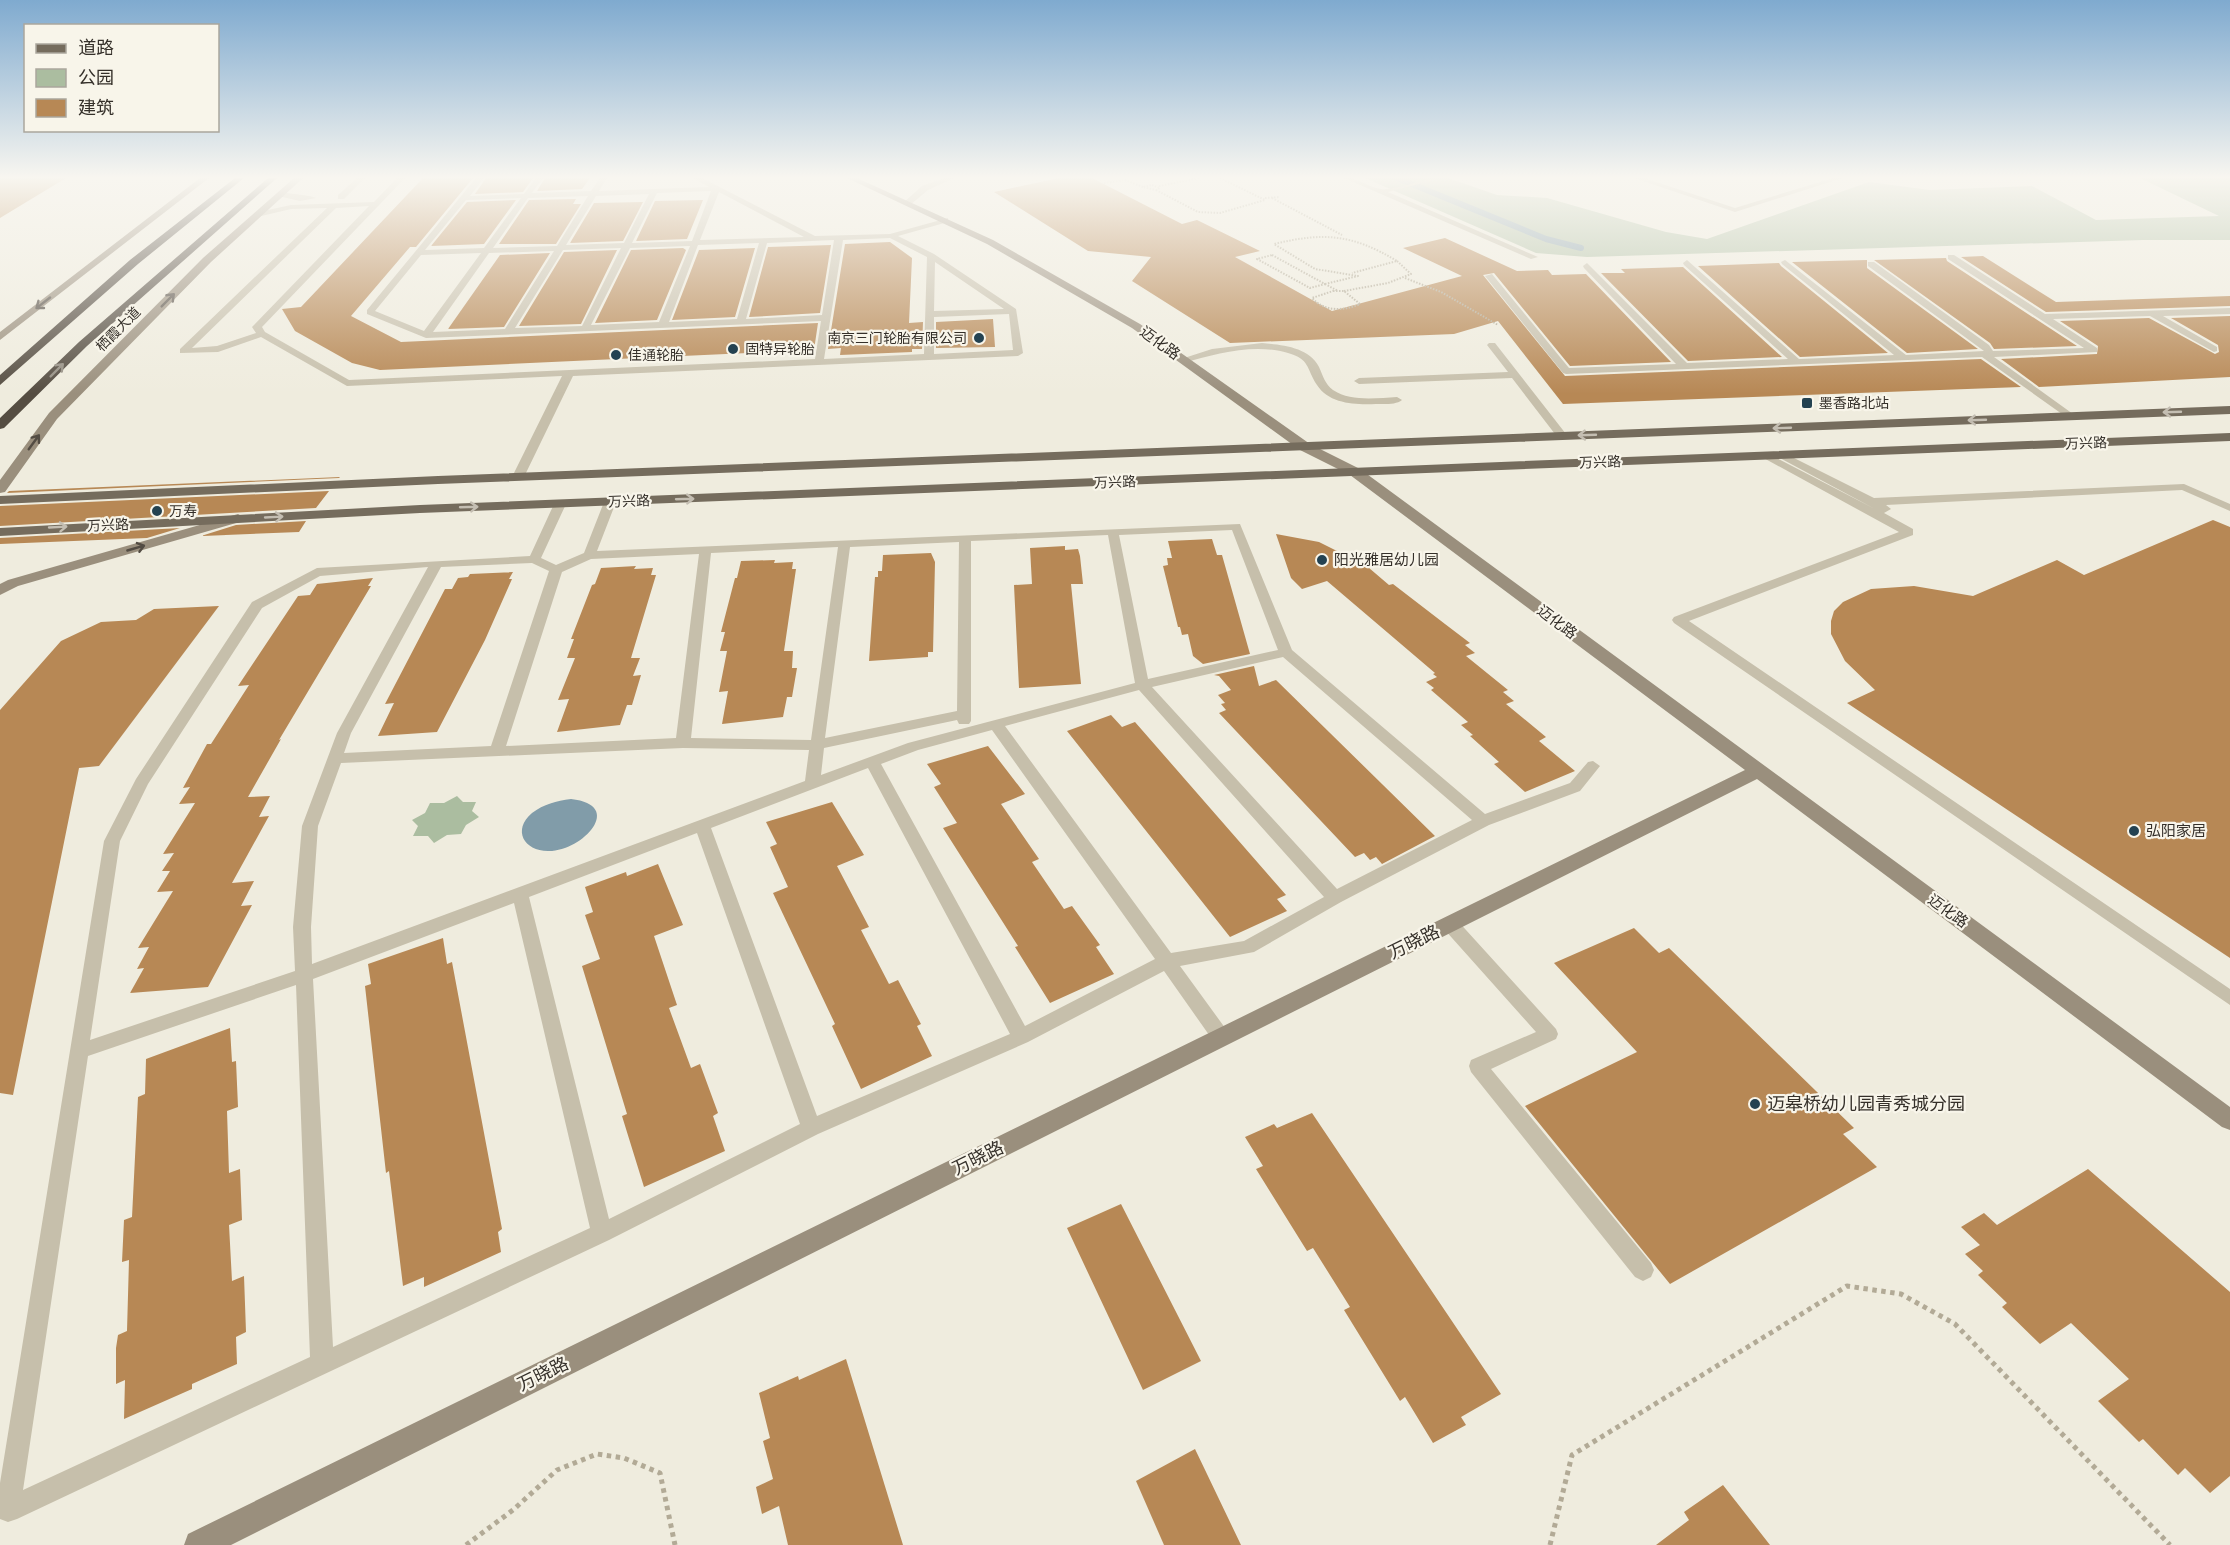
<svg xmlns="http://www.w3.org/2000/svg" width="2230" height="1545" viewBox="0 0 2230 1545" font-family="Barlow,'Noto Sans SC',sans-serif">
  <style>
    .green { fill: #abbda0 }
    .water { fill: #819ca9 }
    .lines { fill: none; stroke-linecap: round; stroke-linejoin: round }
    .stream { stroke: #819ca9; stroke-width: 6 }
    .building { fill: #b78855 }
    .path-far1 { stroke: #b2aa96; stroke-width: 2; stroke-dasharray: 1.5 1.5; stroke-linecap: butt }
    .path { stroke: #b2aa96; stroke-width: 5; stroke-dasharray: 4.5 4.5; stroke-linecap: butt }
    .lane { fill: #c6bfab; fill-rule: evenodd }
    .secondary { fill: #9a8f7d; fill-rule: evenodd }
    .primary { fill: #756c5d; fill-rule: evenodd }
    .highway { fill: #554d42; fill-rule: evenodd }
    .oneway { stroke: #534c43 }
    .oneway2 { stroke: #969085 }
    .oneway3 { stroke: #c4beb2 }
    .poi-dot { fill: #244251; stroke: #f8f5ea; stroke-width: 2 }
    .labels { text-anchor: middle; stroke-width: 4.5; stroke-linejoin: round; paint-order: stroke }
    .far-street-label { font-size: 14px; fill: #35302a; stroke: #f8f5ea }
    .far-poi-label { font-size: 14px; fill: #35302a; stroke: #f8f5ea; text-anchor: start }
    .street-label { font-size: 15px; fill: #35302a; stroke: #f8f5ea }
    .poi-label { font-size: 15px; fill: #35302a; stroke: #f8f5ea; text-anchor: start }
    .near-street-label { font-size: 18px; fill: #35302a; stroke: #f8f5ea }
    .near-poi-label { font-size: 18px; fill: #35302a; stroke: #f8f5ea; text-anchor: start }
  </style>
  <rect width="100%" height="100%" fill="#efecde"/>
  <path class="green" d="M1365 178H1448L1497 195 1547 198 1666 232 1707 239 1869 182 1930 190 2032 186 2096 220 2219 216 2140 178H2230V240H2143L1587 257 1536 253Z
    M457 796 463 802H476L472 811 479 817 466 825 461 834 447 835 434 843 428 836H413L418 826 412 820 425 813 430 803H444Z"/>
  <path class="water" d="M571 799C626 805 582 852 548 851 524 851 512 830 532 813 544 804 556 801 571 799Z"/>
  <g class="lines">
    <path class="stream" d="M1397 178 1546 239 1581 248"/>
  </g>
  <path class="building" d="M0 178H66L0 218Z
    M423 178H473L416 247H410L351 316 401 342 818 323 814 350 380 370 352 363 295 331 282 309 301 307Z
    M486 178H533L523 192 475 194Z
    M545 178H590L582 189 537 191Z
    M1059 178H1092L1182 224 1197 220 1260 251 1235 257 1332 311 1462 276 1403 248 1445 238 1517 271 1548 270 1552 275 1586 274 1671 362 1570 366 1494 273 1483 275 1565 376 1981 359 2021 387 1563 404 1498 321 1454 334 1230 343 1132 281 1151 257 1088 251 994 192Z
    M576 199 573 204H581L556 244H499L529 200Z
    M516 200 484 244 431 246 467 202Z
    M703 200 687 239 636 241 655 201Z
    M643 202 623 241 570 243 594 203Z
    M890 242 912 258 909 323 923 322 922 349H912V352L840 355 841 348 828 349 845 244Z
    M831 245 820 313 749 317 768 247Z
    M683 248 686 250 657 320 595 323 631 250Z
    M755 248 735 317 672 320 699 250Z
    M617 250 581 324 519 326 564 252Z
    M550 253 504 327 448 329 500 255Z
    M1983 256 2056 302 2230 296V306L2046 312 1961 257Z
    M1946 258 1947 261 2077 346 1994 349 1990 343 1874 260Z
    M1867 260V268L1978 349 1907 353 1792 262Z
    M1779 263 1781 266 1888 353 1800 357 1698 266Z
    M1683 267 1782 357 1688 361 1601 273H1625L1621 269Z
    M2230 316V377L2039 387 2001 359 2097 354 2098 346 2060 321 2149 318 2215 354 2219 352 2218 345 2171 318Z
    M993 319 995 347 936 348V322Z
    M340 477 339 478 7 493 9 491Z
    M329 491 316 508 0 526V506Z
    M2213 520 2230 527V958L1847 703 1875 690 1845 661 1831 634V621L1834 611 1843 602 1871 589 1914 586 1973 596 2057 560 2084 575Z
    M306 521 299 532 201 536 236 525Z
    M180 528 147 538 0 544V538Z
    M1276 534 1319 542 1349 557 1355 556 1389 585 1393 584 1445 624 1470 643 1465 645 1475 653 1466 656 1508 690 1503 692 1514 701 1506 704 1546 737 1539 741 1575 771 1525 792 1494 764 1499 762 1470 736 1473 735 1461 725 1468 722 1431 690 1434 688 1426 682 1437 677 1433 674 1435 673 1327 581 1302 589 1291 578Z
    M1212 539 1217 555H1222L1250 654 1203 664 1193 656 1188 634 1182 635 1180 627H1178L1163 566 1168 565 1167 558H1172L1168 541Z
    M1065 546V550L1078 549 1080 556 1083 584H1071L1081 684 1019 688 1014 585 1032 584 1030 548Z
    M931 553 935 562 933 652H928V657L869 661 875 577H878V571H882L883 555Z
    M775 560 774 563 793 562 792 569H796L784 651H793L792 668H797L792 697H787L783 717 722 724 728 691 719 692 727 651H720L725 632H721L735 578H737L741 561Z
    M636 566 634 569 653 568 651 575H656L631 658H640L633 676 641 675 632 705H627L620 725 557 732 569 699 558 700 575 658H567L574 639H571L592 585 595 584 601 568Z
    M513 572 509 579H512L485 640 437 732 378 736 394 703 385 704 445 589H452L458 578 468 577 470 574Z
    M373 578 368 586H371L279 740 281 739 248 797 270 796 259 817 269 816 232 883 254 881 241 906 252 905 208 987 130 993 144 968 137 969 149 947 138 948 173 891 157 892 170 871H162L174 853 163 854 195 803 179 804 190 787 183 788 207 744H211L249 685 238 686 298 596 310 595 317 584Z
    M219 606 99 766 79 768 13 1095 0 1093V710L61 641 101 622 136 620 154 609Z
    M1254 666 1259 686 1276 680 1435 836 1382 864 1376 857 1370 860 1364 853 1355 857 1219 713 1226 710 1221 704 1225 703 1218 695 1231 690 1219 676 1214 675Z
    M1111 715 1122 727 1135 722 1286 895 1277 899 1287 911 1230 937 1067 731Z
    M988 746 1025 794 1001 804 1039 859 1032 862 1064 909 1072 906 1100 945 1096 947 1114 974 1050 1003 1015 947 1018 946 943 828 957 823 934 787 941 784 927 764Z
    M832 802 864 855 837 866 869 927 861 930 889 984 898 980 921 1024 917 1026 932 1056 861 1089 832 1026 835 1024 773 893 788 887 770 847 777 844 766 822Z
    M658 864 683 925 654 936 677 1005 669 1008 691 1068 700 1064 718 1113 713 1116 725 1151 644 1187 622 1116 627 1114 582 966 600 959 585 915 593 912 585 887 626 872 627 876Z
    M1634 928 1659 953 1669 948 1854 1128 1843 1134 1877 1167 1670 1284 1525 1106 1637 1052 1554 963Z
    M443 938 447 964 452 962 502 1229 498 1232 501 1252 424 1287V1277L403 1286 389 1171 386 1173 365 986 371 984 368 964Z
    M230 1028 232 1062 236 1061 238 1107 227 1111 229 1173 240 1169 242 1220 229 1225 232 1281 244 1276 246 1332 236 1337 237 1364 192 1384V1389L124 1419 125 1380 116 1384V1348L118 1335 127 1331 129 1260 122 1262 124 1220 132 1217 138 1097 145 1094 146 1059Z
    M1312 1113 1501 1394 1461 1417 1466 1425 1433 1443 1405 1397 1400 1401 1344 1310 1350 1307 1313 1248 1307 1251 1256 1169 1263 1166 1245 1137 1274 1124 1277 1128Z
    M2088 1169 2230 1292V1476L2210 1493 2185 1468 2178 1475 2143 1439 2139 1442 2098 1401 2129 1379 2071 1323 2040 1344 2002 1307 2007 1303 1978 1275 1983 1271 1965 1254 1980 1245 1961 1227 1984 1213 1997 1225Z
    M1121 1204 1201 1361 1143 1390 1067 1228Z
    M846 1359 903 1545H788L779 1506 762 1514 756 1487 773 1479 763 1441 770 1438 759 1393 798 1376 799 1380Z
    M1195 1449 1241 1545H1164L1136 1481Z
    M1723 1485 1770 1545H1656L1689 1520 1684 1512Z"/>
  <g class="lines">
    <path class="path-far1" d="M1104 183 1125 180 1143 187
      M1152 185 1160 188 1156 190 1143 187Z
      M1159 186 1200 178
      M1156 190 1198 212 1220 213 1265 200 1220 178
      M1265 198 1280 197
      M1272 198 1342 235
      M1272 255 1325 284 1310 288 1257 259Z
      M1405 278 1441 292 1498 325
      M1325 284 1338 291
      M1325 284 1358 276 1315 269 1274 244C1324 232 1352 234 1397 261L1352 273
      M1333 291H1344L1360 304C1343 311 1325 312 1312 298Z
      M1344 291 1388 283 1411 274 1397 261"/>
    <path class="path" d="M466 1545 513 1510 557 1470 597 1454 624 1458 660 1473 675 1545
      M1550 1545 1572 1455 1847 1286 1901 1294 1955 1324 2170 1545"/>
    <path class="lane" d="M357 178H365L344 199H338V195Z
      M397 178H405L262 327 265 332 349 380 815 359 821 321 426 338 367 314V310L476 178H484L470 196 524 194 536 178H543L532 193 591 191 600 178H607L599 191 709 187 693 178H702L815 236 890 234 948 218V222L898 236 934 254 1016 309 1023 353 1018 356 573 376 524 477 518 480 512 477 562 376 347 386 261 337 218 352 180 353V349L327 208 291 209 257 217 254 213 291 205 374 202ZM711 191 692 241 632 243 657 193ZM719 192 804 237 700 240ZM649 194 624 243 566 245 596 196ZM588 196 557 246 493 248 528 198ZM521 198 484 248 425 250 466 200ZM369 206 254 325 252 327 256 333 217 346 192 348 336 208ZM890 238 927 257 924 354 824 359 843 240ZM834 240 822 315 746 319 767 243ZM759 243 737 319 669 322 698 245ZM690 246 659 322 591 325 630 248ZM621 248 582 326 515 328 563 250ZM554 251 505 329 433 332 489 253ZM481 253 424 331 375 311 421 255ZM935 262 1004 309 934 311ZM1009 314 1013 350 934 354V317Z
      M944 178H954L928 190 910 205 903 203 922 186Z
      M1344 178C1358 177 1367 187 1381 189 1395 191 1424 178 1442 178L1388 192 1538 257 1531 259Z
      M1634 178H1644L1735 208 1833 178H1843L1735 212Z
      M281 192C290 194 310 195 316 198L300 201 278 196Z
      M1948 255H1954L2045 314 2230 308V314L2163 316 2217 347V351L2214 352 2150 316 2053 319 2097 348V352L1994 357 2073 414 2074 416 2069 419 1982 357 1566 374 1563 373 1485 276 1492 274 1569 368 1676 364 1584 268 1583 266 1587 263 1687 363 1788 359 1684 265 1683 263 1687 260 1799 359 1894 355 1782 264 1781 262 1785 260 1906 355 1984 351 1868 266V262H1874L1989 345 1993 351 2084 348 1948 259Z
      M1262 343C1282 345 1309 347 1319 367 1323 376 1325 384 1333 390 1351 402 1377 398 1397 397L1402 400C1396 405 1384 404 1376 404 1356 405 1329 404 1317 385 1306 368 1310 359 1288 353 1253 343 1216 354 1183 363L1178 360 1212 349Z
      M1489 343H1495L1566 434V438H1558L1512 378 1359 384 1354 381 1359 378 1508 372 1487 345Z
      M1782 452 1874 498 2184 484 2230 504V511L2182 490 1886 505 1891 509 1884 513 1913 529V535L1689 621 2230 989V1005L1674 623 1672 620 1674 617 1899 532 1760 456 1769 454 1875 509 1778 457 1777 455Z
      M610 499 616 502 597 551 1240 524 1292 650 1485 814 1570 783 1588 762 1593 761 1600 766 1580 791 1489 825 1341 902 1254 952 1180 966 1228 1032 1230 1037 1228 1042 1221 1045 1214 1042 1164 971 1028 1042 818 1134 609 1240 17 1519 8 1522 0 1519V1483L104 841 136 779 252 602 317 568 530 556 554 504 560 501 566 504 541 558 556 565 584 553 604 502ZM1232 530 1278 650 1148 679 1119 535ZM1108 535 1135 683 908 743 821 775 824 748 957 720 959 724H969L971 721V541ZM959 542 957 711 825 738 850 547ZM838 547 811 740 691 738 711 553ZM699 554 676 738 506 746 562 572 591 559ZM532 563 549 571 491 746 344 753 351 733 441 567ZM428 567 337 733 302 826 293 927 295 971 90 1040 120 841 148 784 262 608 320 576ZM1283 657 1472 820 1337 889 1152 687ZM1139 690 1324 897 1244 941 1171 953 1005 726ZM992 730 1155 959 1025 1026 881 764 918 750ZM683 748 809 750 805 781 312 964 311 927 318 826 341 763ZM868 768 1010 1034 817 1116 711 828ZM697 833 800 1124 609 1219 529 897ZM514 903 590 1228 333 1347 313 979ZM296 985 310 1357 23 1490 88 1056Z
      M1450 917 1456 919 1556 1029 1558 1034 1556 1039 1491 1069 1651 1263 1654 1270 1651 1277 1643 1281 1635 1277 1471 1072 1469 1066 1471 1060 1536 1032 1444 929 1442 924 1444 919Z"/>
    <path class="secondary" d="M200 178H209L0 340V332Z
      M294 178H303L211 262 57 419 5 492 0 493V480L49 413 203 258Z
      M847 178H857L993 240 1140 324 1310 444 1360 469 2230 1107V1130L2222 1127 1757 779 231 1545H184L188 1534 1745 770 1350 475 1300 450 1132 328 987 244Z
      M238 514 245 518 243 521 18 586 0 595V584L8 580Z"/>
    <path class="primary" d="M2230 406V414L438 484 0 504V496L438 476Z
      M2230 433V441L420 513 0 536V528L420 505Z"/>
    <path class="highway" d="M235 178H244L138 264 0 385V375L130 260Z
      M268 178H277L87 346 4 428 0 429V418L79 342Z"/>
  </g>
  <defs><path id="oneway-shaft" d="M-6 0H5M1.5-3L5.5 0L1.5 3" fill="none" stroke-width="1.6" stroke-linecap="round" stroke-linejoin="round" transform="scale(1.5)"/></defs>
  <g class="oneway">
    <use href="#oneway-shaft" transform="translate(168 300) rotate(-45)"/>
    <use href="#oneway-shaft" transform="translate(43 303) rotate(142)"/>
    <use href="#oneway-shaft" transform="translate(34 442) rotate(-54)"/>
    <use href="#oneway-shaft" transform="translate(136 548) rotate(-16)"/>
  </g>
  <use class="oneway2" href="#oneway-shaft" transform="translate(57 370) rotate(-45)"/>
  <g class="oneway3">
    <use href="#oneway-shaft" transform="translate(2172 412) rotate(178)"/>
    <use href="#oneway-shaft" transform="translate(1977 420) rotate(178)"/>
    <use href="#oneway-shaft" transform="translate(1782 428) rotate(178)"/>
    <use href="#oneway-shaft" transform="translate(1587 435) rotate(178)"/>
    <use href="#oneway-shaft" transform="translate(685 499) rotate(-2)"/>
    <use href="#oneway-shaft" transform="translate(469 507) rotate(-2)"/>
    <use href="#oneway-shaft" transform="translate(274 517) rotate(-3)"/>
    <use href="#oneway-shaft" transform="translate(58 527) rotate(-3)"/>
  </g>
  <linearGradient id="sky" x2="0" y2="1"><stop stop-color="#7faacf"/><stop offset="0.45" stop-color="#f8f6f0"/><stop offset="1" stop-color="#f8f6f0" stop-opacity="0"/></linearGradient>
  <rect width="2230" height="394" fill="url(#sky)"/>
  <g class="poi-dot">
    <circle cx="979" cy="338" r="6"/>
    <circle cx="733" cy="349" r="6"/>
    <circle cx="616" cy="355" r="6"/>
    <rect x="1801" y="397" width="12" height="12" rx="3"/>
    <circle cx="157" cy="511" r="6"/>
    <circle cx="1322" cy="560" r="6"/>
    <circle cx="2134" cy="831" r="6"/>
    <circle cx="1755" cy="1104" r="6"/>
  </g>
  <g class="labels">
    <g class="far-street-label">
      <text transform="translate(118 329) rotate(-45)" y="5">栖霞大道</text>
      <text transform="translate(2086 443) rotate(-2)" y="5">万兴路</text>
      <text transform="translate(1600 462) rotate(-2)" y="5">万兴路</text>
      <text transform="translate(1115 482) rotate(-2)" y="5">万兴路</text>
      <text transform="translate(629 501) rotate(-2)" y="5">万兴路</text>
      <text transform="translate(108 525) rotate(-3)" y="5">万兴路</text>
    </g>
    <g class="far-poi-label">
      <text x="967" y="343" text-anchor="end">南京三门轮胎有限公司</text>
      <text x="745" y="354">固特异轮胎</text>
      <text x="628" y="360">佳通轮胎</text>
      <text x="1819" y="408">墨香路北站</text>
      <text x="169" y="516">万寿</text>
    </g>
    <g class="street-label">
      <text transform="translate(1160 343) rotate(36)" y="5">迈化路</text>
      <text transform="translate(1557 622) rotate(37)" y="5">迈化路</text>
      <text transform="translate(1948 911) rotate(36)" y="5">迈化路</text>
    </g>
    <g class="poi-label">
      <text x="1334" y="565">阳光雅居幼儿园</text>
      <text x="2146" y="836">弘阳家居</text>
    </g>
    <g class="near-street-label">
      <text transform="translate(1414 942) rotate(-26)" y="6">万晓路</text>
      <text transform="translate(978 1158) rotate(-26)" y="6">万晓路</text>
      <text transform="translate(543 1374) rotate(-26)" y="6">万晓路</text>
    </g>
    <g class="near-poi-label">
      <text x="1767" y="1110">迈皋桥幼儿园青秀城分园</text>
    </g>
  </g>
  <rect x="24" y="24" width="195" height="108" fill="#f8f5ea" stroke="#aaa69d" stroke-width="1.5"/>
  <rect x="36" y="44" width="30" height="9" fill="#756c5d" stroke="#aaa69d" stroke-width="1.5"/>
  <text x="78" y="54" font-size="18" fill="#35302a">道路</text>
  <rect x="36" y="69" width="30" height="18" fill="#abbda0" stroke="#aaa69d" stroke-width="1.5"/>
  <text x="78" y="84" font-size="18" fill="#35302a">公园</text>
  <rect x="36" y="99" width="30" height="18" fill="#b78855" stroke="#aaa69d" stroke-width="1.5"/>
  <text x="78" y="114" font-size="18" fill="#35302a">建筑</text>
</svg>
